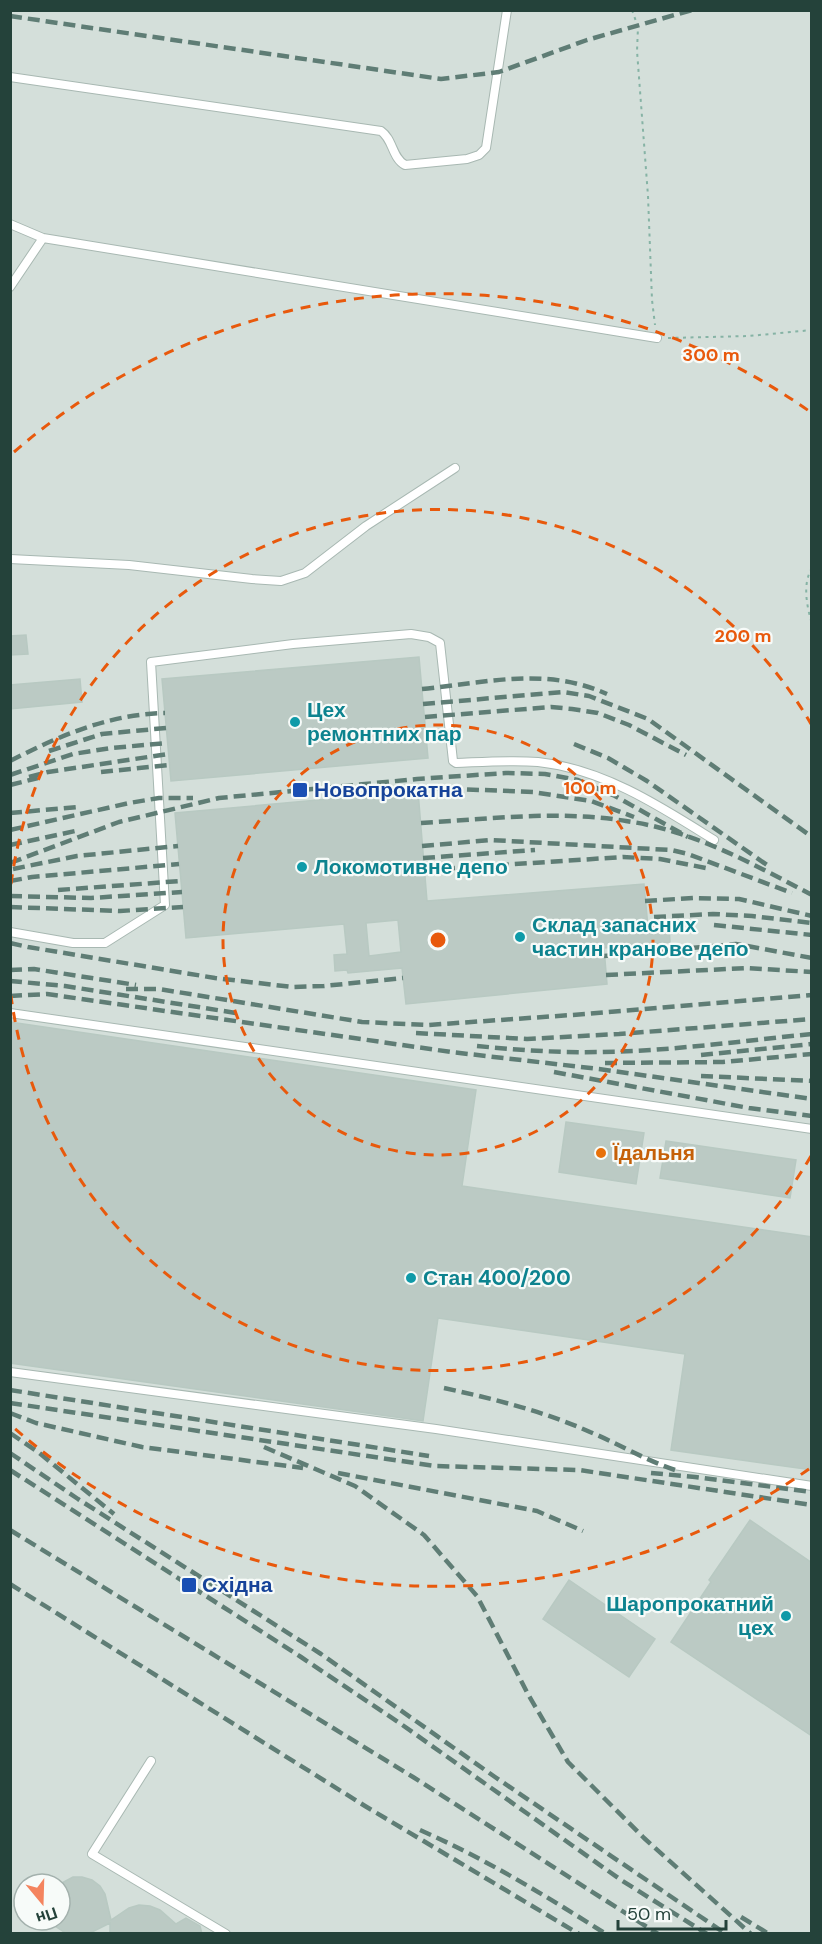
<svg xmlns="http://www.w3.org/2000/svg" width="822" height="1944" viewBox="0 0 822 1944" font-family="'DM Sans',sans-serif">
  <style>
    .built { fill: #d4dfda; fill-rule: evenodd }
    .building { fill: #bbcac4; stroke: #b8c9c2; stroke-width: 1.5; fill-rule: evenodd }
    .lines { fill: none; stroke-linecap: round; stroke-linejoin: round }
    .service-casing { stroke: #a8b8b2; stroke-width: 10 }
    .path { stroke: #86b3a5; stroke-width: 2; stroke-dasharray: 3 4.5; stroke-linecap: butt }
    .service { stroke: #fff; stroke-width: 8 }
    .rail { stroke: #5f7d75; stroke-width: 4.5; stroke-dasharray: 12 6; stroke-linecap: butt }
    .ring { fill: none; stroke: #e8590c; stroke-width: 3; stroke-dasharray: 10 8 }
    .culture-dot { fill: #0f9aa8; stroke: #f7fbf9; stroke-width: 2 }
    .transit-dot { fill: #1a4fb4; stroke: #f7fbf9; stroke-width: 2 }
    .food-dot { fill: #e8710a; stroke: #f7fbf9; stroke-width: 2 }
    .labels { text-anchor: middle; stroke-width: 4.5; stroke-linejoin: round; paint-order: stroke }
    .culture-label { font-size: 21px; font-weight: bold; fill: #0d838f; stroke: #f7fbf9; text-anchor: start }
    .transit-label { font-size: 21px; font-weight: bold; fill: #164399; stroke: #f7fbf9; text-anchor: start }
    .food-label { font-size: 21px; font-weight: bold; fill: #c56008; stroke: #f7fbf9; text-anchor: start }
    .centre { fill: #e8590c; stroke: #f7fbf9; stroke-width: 3 }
    .ring-label { font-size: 18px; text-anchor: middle; font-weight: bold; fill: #e8590c; stroke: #f7fbf9; stroke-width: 4.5; stroke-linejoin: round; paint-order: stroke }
  </style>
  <rect width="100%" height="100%" fill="#e6efeb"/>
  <path class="built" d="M11 11H811V1933L11 1934ZM24 1884H60V1920H24Z"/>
  <path class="building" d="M26 635 28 654 10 655V636Z
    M419 657 428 758 171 781 162 679Z
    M80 679 82 702 10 709V685Z
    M418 791 427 901 644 884 648 927 669 925 670 942 604 948 607 984 406 1004 402 968 348 973 347 970 335 971 334 955 347 954 344 924 186 938 175 813ZM398 920 401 952 369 956 366 923Z
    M10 1022 476 1090 462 1186 812 1237V1470L671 1450 685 1354 438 1318 423 1421 10 1363Z
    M566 1122 644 1133 636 1184 559 1172Z
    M666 1141 796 1160 790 1198 660 1178Z
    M750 1520 812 1563V1736L671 1642 711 1582 709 1580Z
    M569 1580 655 1639 629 1677 543 1619Z
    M73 1877H82L92 1880 100 1886 105 1894 111 1920 129 1908 139 1905 150 1906 160 1910 176 1924 186 1918 200 1926 202 1934H110V1923L88 1934H67L46 1920H60V1884Z"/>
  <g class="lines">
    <g class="service-casing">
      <path id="service" d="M10 77 381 131C393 139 392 158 405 165L467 159 479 155 486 148 507 10
        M10 224 43 238 657 338
        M10 287 43 238
        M10 559 129 565 252 579 281 581 305 573 366 526 455 468
        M10 932 73 943H105L165 905 151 662 293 644 411 634 429 637 440 643 453 761 456 763C483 762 511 760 538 762 603 769 660 806 714 840
        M10 1013 812 1129
        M10 1372 436 1429 812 1486
        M151 1761 92 1854 226 1934"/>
    </g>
    <path class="path" d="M632 10 638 27 637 51 648 196 652 300 655 325
      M668 338 749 336 812 330
      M812 568C802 584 807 607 812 624"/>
    <use href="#service" class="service"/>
    <path class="rail" d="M10 16 441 79 499 72 587 40 692 10
      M422 689C487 683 544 666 607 694
      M423 704 563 692 589 696 648 719 812 837
      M425 717 551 707 572 709 598 713 629 725 686 755
      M574 744 608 758 647 781 767 865
      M49 751 102 734 166 728
      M10 761C59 736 109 714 165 713
      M101 772 169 765
      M10 775 73 754 111 748 167 743
      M29 777 48 772 168 754
      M10 785 38 778
      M431 788 533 792 591 801 634 817
      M10 813 78 807
      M421 823C488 819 558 810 626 821 692 830 753 864 812 895
      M10 830 129 803 159 798H193
      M10 845 80 830
      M422 846 491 840 671 850 688 854 792 893
      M423 858 535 850
      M10 863 119 822 219 798 417 779 506 773 545 774 578 780 615 796 688 837
      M13 869 77 856 178 846
      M425 870 623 857 660 859 711 869
      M10 881 32 877 179 864
      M58 890 181 881
      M10 896 91 898 182 892
      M645 901 693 898 739 899 812 916
      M10 907 120 911 183 907
      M654 917 713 914 752 916 812 923
      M714 925 812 935
      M10 943 28 947 215 978 292 987 324 986 403 978
      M604 956 736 944 812 958
      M10 970 34 969 136 985
      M606 975 747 968 812 972
      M10 981 65 986 236 1013
      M126 989H159L362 1022 428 1025 586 1014 812 995
      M10 996 47 994 451 1052 599 1069 812 1099
      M416 1033 527 1039 619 1034 812 1019
      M477 1046C518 1050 559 1053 601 1052 671 1051 741 1041 812 1034
      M701 1055 812 1044
      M605 1063 723 1062 812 1054
      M554 1072 749 1108 812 1116
      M701 1076 812 1081
      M444 1388C494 1399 543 1411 590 1432 619 1444 645 1460 675 1470
      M10 1390 429 1456
      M10 1403 435 1466 579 1470 812 1505
      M10 1413 36 1423 142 1447 303 1468
      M10 1433 38 1452 114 1514
      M264 1447 355 1486 424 1535 477 1596 529 1696 568 1762 644 1838 751 1934
      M10 1453 78 1499 321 1654 495 1777 726 1934
      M10 1470 301 1657 401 1724 621 1880 707 1934
      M338 1473 537 1511 583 1531
      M651 1473 695 1477 812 1492
      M10 1530 413 1777 658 1934
      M10 1584 365 1806 579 1934
      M420 1830C486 1859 546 1896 606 1934
      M741 1917 769 1934"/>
  </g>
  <g class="ring">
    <circle cx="438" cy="940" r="215"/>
    <path d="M811 1156A431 431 0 0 1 11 996M11 884A431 431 0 0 1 811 724"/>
    <path d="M809 1469A646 646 0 0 1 14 1428M14 452A646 646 0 0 1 809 411"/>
  </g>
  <g class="culture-dot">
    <circle cx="295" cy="722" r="6"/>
    <circle cx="302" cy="867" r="6"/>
    <circle cx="520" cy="937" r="6"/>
    <circle cx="411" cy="1278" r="6"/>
    <circle cx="786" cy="1616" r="6"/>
  </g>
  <g class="transit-dot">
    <rect x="292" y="782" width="16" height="16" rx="3"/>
    <rect x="181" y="1577" width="16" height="16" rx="3"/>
  </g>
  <circle class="food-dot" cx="601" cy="1153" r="6"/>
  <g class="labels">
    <g class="culture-label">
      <text x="307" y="717">Цех<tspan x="307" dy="24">ремонтних пар</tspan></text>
      <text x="314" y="874">Локомотивне депо</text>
      <text x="532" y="932">Склад запасних<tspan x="532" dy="24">частин кранове депо</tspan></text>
      <text x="423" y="1285">Стан 400/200</text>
      <text x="774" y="1611" text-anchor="end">Шаропрокатний<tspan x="774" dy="24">цех</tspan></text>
    </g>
    <g class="transit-label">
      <text x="314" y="797">Новопрокатна</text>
      <text x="202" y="1592">Східна</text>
    </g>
    <g class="food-label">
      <text x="613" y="1160">Їдальня</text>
    </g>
  </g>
  <circle cx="438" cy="940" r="9" class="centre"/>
  <g class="ring-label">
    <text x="711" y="361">300 m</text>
    <text x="743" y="642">200 m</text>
    <text x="590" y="794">100 m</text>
  </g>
  <rect width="822" height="1944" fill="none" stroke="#24423a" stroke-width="24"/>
  <g transform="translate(42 1902) rotate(161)"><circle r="28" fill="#f7fbf9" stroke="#a3b1ad" stroke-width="1.5"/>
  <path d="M0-4.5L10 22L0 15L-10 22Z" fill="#f4845f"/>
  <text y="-9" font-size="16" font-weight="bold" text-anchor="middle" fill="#24423a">Пн</text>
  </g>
  <path d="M618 1920v9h108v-9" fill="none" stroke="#24423a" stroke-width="3"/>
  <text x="627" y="1920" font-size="18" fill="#24423a" stroke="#f7fbf9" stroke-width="4.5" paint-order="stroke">50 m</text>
</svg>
